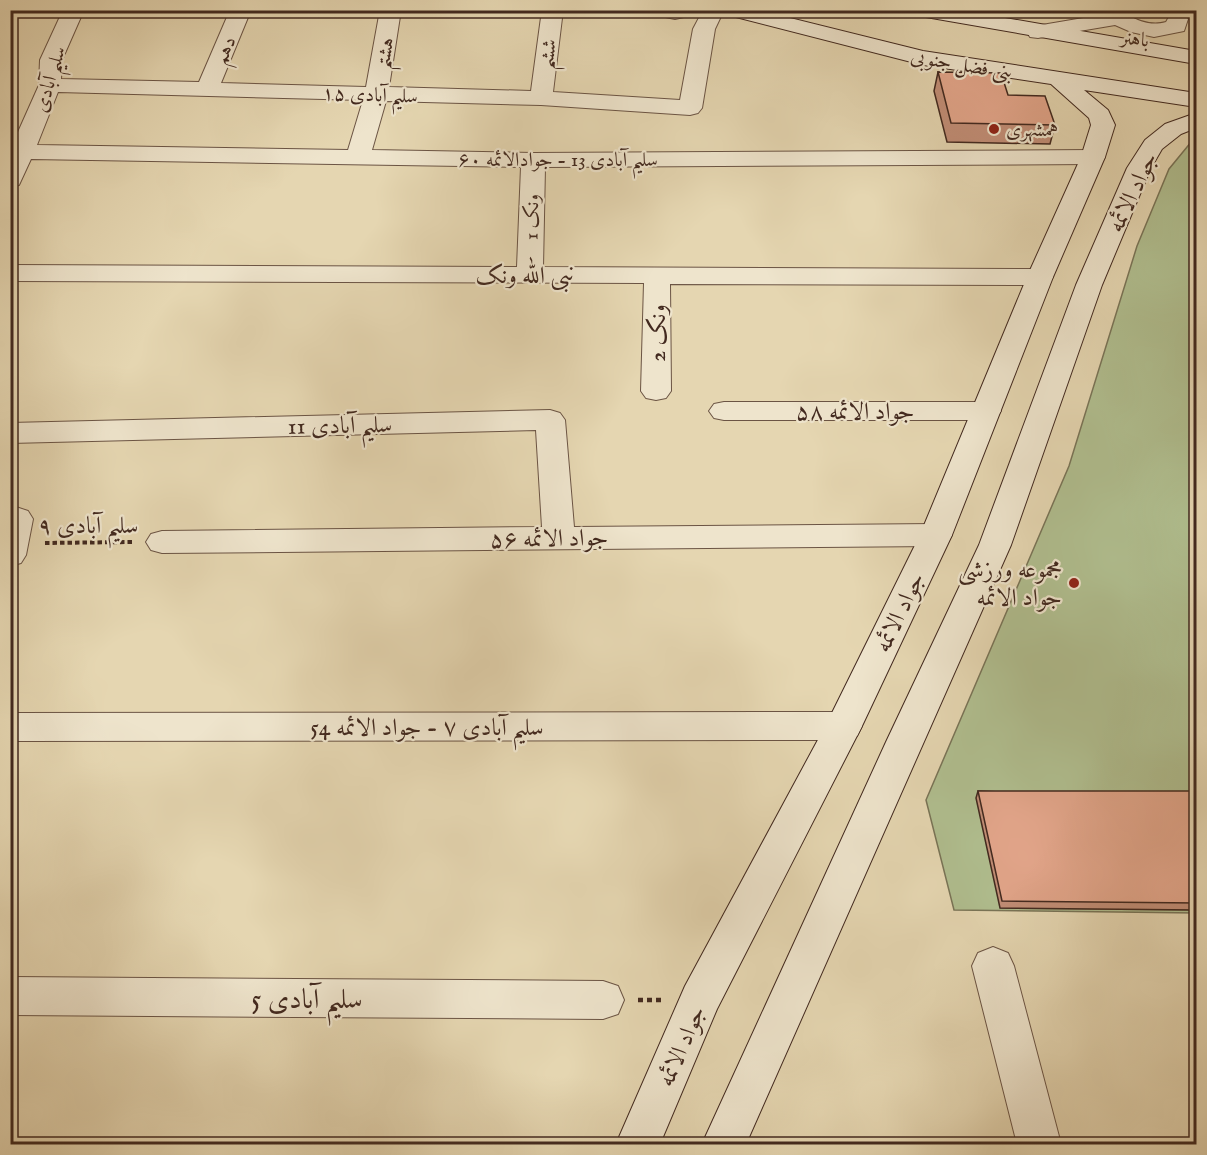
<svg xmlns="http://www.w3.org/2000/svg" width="1207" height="1155" viewBox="0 0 1207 1155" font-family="'IM FELL English',Amiri,serif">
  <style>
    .green { fill: #b0be8f; stroke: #797457; stroke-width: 1.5 }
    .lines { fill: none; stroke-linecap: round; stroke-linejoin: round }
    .street-casing { stroke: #6b5444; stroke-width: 2 }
    .secondary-casing { stroke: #42291f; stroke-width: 2 }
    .path-far1 { stroke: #42291f; stroke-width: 4; stroke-dasharray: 4.5 3; stroke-linecap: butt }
    .path { stroke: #42291f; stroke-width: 4.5; stroke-dasharray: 5 4; stroke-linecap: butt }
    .street { fill: #eee4cc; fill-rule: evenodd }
    .secondary { fill: #eee4cc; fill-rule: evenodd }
    .wall { fill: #c28e77; stroke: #42291f; stroke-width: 1.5 }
    .building { fill: #e2a58a; stroke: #42291f; stroke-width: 1.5 }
    .poi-dot { fill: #8f2418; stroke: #eee4cc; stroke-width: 2 }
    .labels { text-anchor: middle; stroke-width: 4.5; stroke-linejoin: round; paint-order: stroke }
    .far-street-label { font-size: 20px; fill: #42291f; stroke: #eee4cc }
    .far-poi-label { font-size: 20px; fill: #42291f; stroke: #eee4cc; text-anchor: start }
    .street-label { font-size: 24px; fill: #42291f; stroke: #eee4cc }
    .poi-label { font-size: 24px; fill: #42291f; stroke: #eee4cc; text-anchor: end }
    .near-street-label { font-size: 28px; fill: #42291f; stroke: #eee4cc }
  </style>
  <rect width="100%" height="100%" fill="#e5d6b1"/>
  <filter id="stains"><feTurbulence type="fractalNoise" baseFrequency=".00333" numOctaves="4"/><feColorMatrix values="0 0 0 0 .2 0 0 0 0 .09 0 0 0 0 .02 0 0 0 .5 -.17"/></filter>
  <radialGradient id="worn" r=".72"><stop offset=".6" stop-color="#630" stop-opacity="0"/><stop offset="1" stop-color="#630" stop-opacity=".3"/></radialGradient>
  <path class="green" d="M1196 136V818L1000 908 1196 910V913L954 910 926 800 1069 466 1137 246 1159 193 1169 169Z"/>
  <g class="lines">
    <g class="street-casing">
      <path id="street" d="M63 10H84L62 60 61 79 199 82 230 10H251L221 83 366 87 380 10H401L389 87 531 91 542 10H563L553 92 680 100 693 29 703 10H724L715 29 702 108 698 113 690 115 541 105 386 101 372 150 533 153 1093 150 1102 152 1105 157 1102 162 1093 164 545 167 543 267 1040 269 1049 271 1053 277 1049 283 1040 285 670 284 671 391 666 398 656 400 646 398 641 391 644 283 10 281V265L517 267 521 167 31 159 19 185 10 187V150L39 85 40 60ZM58 92 363 100 348 150 37 145Z
        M648 10H700L697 14 675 19 651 14Z
        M1107 10H1128V15C1140 22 1152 26 1166 22L1170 15 1177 13 1184 15 1188 19 1184 31 1154 37 1131 32 1115 25 1038 38 1030 37 1027 32 1030 27 1107 14Z
        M724 402H986L996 404 1001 411 996 418 986 420H724L714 418 709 411 714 404Z
        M550 410 560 413 565 420 574 527 936 524 947 527 952 535 947 543 936 546 162 553 151 550 146 542 151 534 162 531 542 527 536 430 10 443V423Z
        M10 505 28 511 33 519 26 555 21 563 10 566Z
        M844 712 857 716 862 726 857 736 844 740 10 741V713Z
        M993 947 1008 953 1014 966 1061 1144H1017L972 966 978 953Z
        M10 977 603 981 618 986 624 1000 618 1014 603 1019 10 1015Z"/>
    </g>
    <g class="secondary-casing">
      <path id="secondary" d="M721 10H758L923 51 1196 93V107L1084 90 1108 110 1115 125 1105 157 1053 277 952 535 862 726 717 1009 660 1144H616L685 986 827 723 920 535 1027 277 1081 157 1091 125 1089 118 1051 84 923 65 724 14Z
        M910 10H959L1196 51V64L920 16 913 14Z
        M1196 113V128L1181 134 1162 149 1151 168 1102 285 1011 545 746 1144H702L886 742 979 545 1076 285 1127 168 1145 140 1165 124Z"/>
    </g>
    <path class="path-far1" d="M45 543 133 542"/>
    <path class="path" d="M638 1000H661"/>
    <use href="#street" class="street"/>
    <use href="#secondary" class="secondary"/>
  </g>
  <path class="wall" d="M938 72 1055 125 1050 144 947 142 934 91Z
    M1194 275H1197V332L1192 282Z
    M978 791 1197 801V910L1000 908 976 798Z"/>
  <path class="building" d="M938 72 1001 73 1008 95 1045 96 1055 125 951 123Z
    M1194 275H1197V299Z
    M978 791H1193L1197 801V903L1002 901Z"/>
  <g class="poi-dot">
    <circle cx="994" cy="129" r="6"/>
    <circle cx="1074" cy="583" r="6"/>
  </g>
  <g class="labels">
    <g class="far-street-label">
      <text transform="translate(1135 38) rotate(7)" y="7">باهنر</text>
      <text transform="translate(224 50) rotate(-67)" y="7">دهم</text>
      <text transform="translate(384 53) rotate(-80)" y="7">هشتم</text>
      <text transform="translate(547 54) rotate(-82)" y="7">ششم</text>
      <text transform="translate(962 64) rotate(10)" y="7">بنی فضل جنوبی</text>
      <text transform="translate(49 79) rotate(-73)" y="7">سلیم آبادی</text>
      <text transform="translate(370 94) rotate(2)" y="7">سلیم آبادی ۱۵</text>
      <text x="558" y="166">سلیم آبادی 13 - جوادالائمه ۶۰</text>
      <text transform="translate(531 217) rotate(-89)" y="7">ونک 1</text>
    </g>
    <g class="far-poi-label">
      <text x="1006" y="136">همشهری</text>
    </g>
    <g class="street-label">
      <text transform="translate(1132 192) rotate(-64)" y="8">جواد الائمه</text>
      <text x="525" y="283">نبی الله ونک</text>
      <text transform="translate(657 333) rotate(-90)" y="8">ونک 2</text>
      <text x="855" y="419">جواد الائمه ۵۸</text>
      <text transform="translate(340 425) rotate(-1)" y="8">سلیم آبادی 11</text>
      <text x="88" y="533">سلیم آبادی ۹</text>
      <text transform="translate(549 538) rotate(-1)" y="8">جواد الائمه ۵۶</text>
      <text transform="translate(899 612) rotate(-64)" y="8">جواد الائمه</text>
      <text x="427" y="735">سلیم آبادی ۷ - جواد الائمه 54</text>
      <text transform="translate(681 1046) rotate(-66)" y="8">جواد الائمه</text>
    </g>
    <g class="poi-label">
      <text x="1062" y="577">مجموعه ورزشی<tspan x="1062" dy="28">جواد الائمه</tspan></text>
    </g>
    <g class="near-street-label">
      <text x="307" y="1008">سلیم آبادی 5</text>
    </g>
  </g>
  <rect width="1207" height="1155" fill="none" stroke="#e5d6b1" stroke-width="36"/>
  <rect x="12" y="12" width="1183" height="1131" fill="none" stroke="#42291f" stroke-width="3"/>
  <rect x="18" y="18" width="1171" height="1119" fill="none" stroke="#42291f" stroke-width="1.5"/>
  <rect width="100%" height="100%" filter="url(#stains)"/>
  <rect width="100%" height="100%" fill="url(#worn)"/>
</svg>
